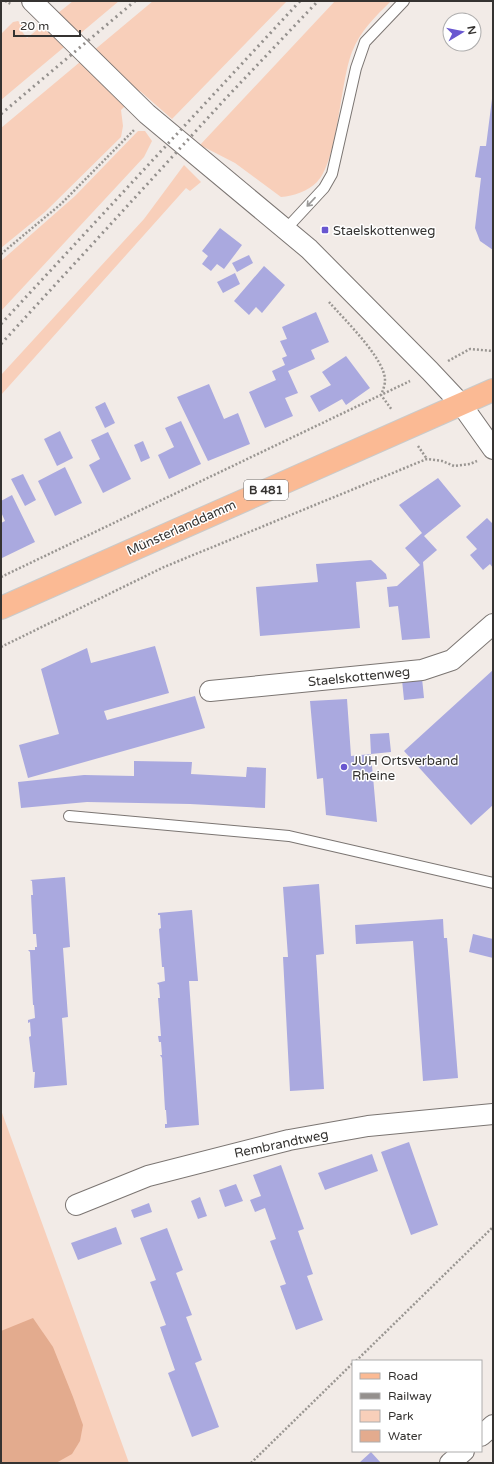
<svg xmlns="http://www.w3.org/2000/svg" width="494" height="1464" viewBox="0 0 494 1464" font-family="'Varela Round',sans-serif">
  <style>
    .green { fill: #f8cfba }
    .water { fill: #e3ab8e }
    .building { fill: #aaa9df }
    .lines { fill: none; stroke-linecap: round; stroke-linejoin: round }
    .lane-casing { stroke: #7b7572; stroke-width: 12 }
    .street-casing { stroke: #7b7572; stroke-width: 22 }
    .primary-casing { stroke: #cacac9; stroke-width: 24 }
    .path { stroke: #9a9692; stroke-width: 2.5; stroke-dasharray: 2 2; stroke-linecap: butt }
    .lane { stroke: #fff; stroke-width: 10 }
    .street { stroke: #fff; stroke-width: 20 }
    .primary { stroke: #fbba94; stroke-width: 22 }
    .rail { stroke: #94908d; stroke-width: 3; stroke-dasharray: 2 4; stroke-linecap: butt }
    .oneway { stroke: #9a9998 }
    .poi-dot { fill: #6957d0; stroke: #fff; stroke-width: 1.5 }
    .labels { text-anchor: middle; stroke-width: 3; stroke-linejoin: round; paint-order: stroke }
    .shield { fill: #fff; stroke: #72706f; stroke-width: 1 }
    .shield-label { font-size: 12px; font-weight: bold; fill: #353331 }
    .poi-label { font-size: 13px; fill: #353331; stroke: #fff; text-anchor: start }
    .street-label { font-size: 13px; fill: #353331; stroke: #fff }
  </style>
  <rect width="100%" height="100%" fill="#f2ebe7"/>
  <path class="green" d="M73 1H119L1 100V34L13 22 18 21 23 25 20 29 27 38Z
    M153 1H287L172 119 140 91 121 110 123 126 121 137 45 212 1 248V128Z
    M335 1H391C376 16 360 31 352 52 340 82 338 161 317 182 308 191 294 196 281 197L235 163 200 145Z
    M138 131H145L152 141 144 157 1 311V261L75 196Z
    M184 165 201 182 190 191 186 188 1 395V375L144 219Z
    M1 1110 129 1463H1Z"/>
  <path class="water" d="M33 1318 53 1347 73 1397 83 1425 80 1441 72 1454 56 1463H1V1331Z"/>
  <path class="building" d="M492 99H493V250L480 241 475 228 481 178 475 177 480 146H486Z
    M220 228 242 245 224 269 217 264 211 271 202 264 208 256 202 251Z
    M249 255 253 263 237 272 232 263Z
    M264 266 285 285 262 313 256 307 249 315 234 301Z
    M235 273 240 284 223 293 217 282Z
    M316 312 329 342 311 350 315 359 288 371 298 393 285 398 293 416 265 428 249 392 276 380 272 371 285 365 282 358 287 356 280 341 287 339 282 327Z
    M346 356 370 388 346 405 342 399 319 412 310 396 331 385 322 372Z
    M209 384 224 419 238 413 250 444 208 461 177 397Z
    M105 402 115 423 105 428 95 407Z
    M181 421 201 464 169 479 158 455 174 447 165 428Z
    M60 431 73 458 57 466 44 439Z
    M108 432 131 479 103 493 89 465 100 459 91 440Z
    M143 441 150 458 141 462 134 445Z
    M65 467 82 503 55 516 38 481Z
    M23 474 36 500 25 506 11 479Z
    M438 478 461 506 424 536 437 550 423 562 430 638 402 640 398 606 389 607 387 587 397 586 420 565 405 548 422 533 399 505Z
    M12 495 35 542 2 558 1 523 5 521 1 512V501Z
    M487 518 493 524V568L490 564 483 570 470 555 477 549 466 537Z
    M371 560 386 574 387 579 356 582 360 628 260 636 256 587 318 582 316 564Z
    M155 646 169 693 104 711 107 720 195 696 205 728 28 778 19 745 59 734 41 669 87 648 91 663Z
    M493 670V805L471 825 404 751Z
    M422 678 424 698 404 700 402 680Z
    M347 699 351 756 371 754 377 822 326 815 323 778 317 779 310 701Z
    M389 733 391 752 371 754 370 734Z
    M134 761 192 762 191 774 246 777 247 767 266 768 265 808 190 804 87 802 21 808 18 782 84 775 134 776Z
    M65 877 70 947 63 948 68 1017 62 1018 67 1085 34 1088 35 1072H33L29 1037 31 1036 30 1022 28 1023V1020L35 1018 34 1005H33L30 952 28 950H35V947H37L36 934H33L31 895H33L32 881 30 880Z
    M319 884 324 954 316 955 324 1089 290 1091 283 957H288L283 887Z
    M192 910 198 981H189L199 1125 165 1128V1124H167L166 1110H165L162 1058 160 1055H162L161 1042H159L158 1036H161L158 998H160L159 985 157 983 165 981 164 967H162L159 929 161 928 160 915H158V913Z
    M443 919 444 938H447L458 1078 423 1081 413 941 356 944 355 925Z
    M473 934 493 939V958L469 952Z
    M409 1142 438 1225 411 1235 381 1152Z
    M372 1154 378 1171 325 1190 318 1173Z
    M281 1165 304 1229 298 1231 313 1274 307 1276 323 1320 296 1330 280 1286 286 1284 270 1241 276 1239 265 1208 255 1212 250 1200 261 1196 253 1175Z
    M236 1184 243 1201 225 1207 219 1190Z
    M200 1197 207 1216 198 1219 191 1201Z
    M149 1203 152 1212 134 1218 131 1210Z
    M116 1227 122 1244 78 1260 71 1243Z
    M167 1228 183 1270 176 1273 192 1315 186 1317 202 1360 195 1363 219 1427 192 1437 168 1373 175 1370 160 1327 166 1325 150 1282 156 1280 140 1238Z
    M371 1452 381 1463H359Z"/>
  <g class="lines">
    <g class="lane-casing">
      <path id="lane" d="M286 229 324 188 332 174 356 68 365 42 404 1
        M69 816 289 836 493 883"/>
    </g>
    <g class="street-casing">
      <path id="street" d="M32 1 147 114 309 249 430 371 461 404 493 449
        M210 691 422 670 452 660 493 624
        M76 1205 148 1176 289 1140 368 1126 493 1114
        M481 1436 493 1425
        M450 1463 464 1451"/>
    </g>
    <g class="primary-casing">
      <path id="primary" d="M1 608 493 390"/>
    </g>
    <path class="path" d="M5 1 11 4
      M1 254 61 204 134 130
      M329 302C344 319 385 359 385 380 385 385 383 390 381 395L392 410
      M448 361 470 349 493 351
      M418 446 427 459
      M1 577 410 381
      M1 647 164 567 417 463 427 459 442 461 454 466 470 464 477 461
      M356 1361 493 1227
      M251 1463 353 1363"/>
    <use href="#lane" class="lane"/>
    <use href="#street" class="street"/>
    <use href="#primary" class="primary"/>
    <path class="rail" d="M1 114 135 1
      M1 324 300 1
      M1 344 227 97 318 1"/>
  </g>
  <defs><path id="oneway-shaft" d="M-6 0H5M1.5-3L5.5 0L1.5 3" fill="none" stroke-width="1.6" stroke-linecap="round" stroke-linejoin="round"/></defs>
  <use class="oneway" href="#oneway-shaft" transform="translate(311 202) rotate(133)"/>
  <g class="poi-dot">
    <rect x="321" y="226" width="8" height="8" rx="2"/>
    <circle cx="344" cy="767" r="4"/>
  </g>
  <g class="labels">
    <rect class="shield" x="244" y="480" width="44" height="20" rx="3"/>
    <g class="shield-label">
      <text x="266" y="494">B 481</text>
    </g>
    <g class="poi-label">
      <text x="333" y="235">Staelskottenweg</text>
      <text x="352" y="765">JUH Ortsverband<tspan x="352" dy="15">Rheine</tspan></text>
    </g>
    <g class="street-label">
      <text transform="translate(181 527) rotate(-24)" y="5">Münsterlanddamm</text>
      <text transform="translate(359 676) rotate(-6)" y="5">Staelskottenweg</text>
      <text transform="translate(281 1143) rotate(-12)" y="5">Rembrandtweg</text>
    </g>
  </g>
  <rect width="494" height="1464" fill="none" stroke="#353331" stroke-width="4"/>
  <rect x="352" y="1360" width="130" height="92" fill="#ffffff" stroke="#aeadad"/>
  <rect x="360" y="1373" width="20" height="6" fill="#fbba94" stroke="#aeadad"/>
  <text x="388" y="1380" font-size="12" fill="#353331">Road</text>
  <rect x="360" y="1393" width="20" height="6" fill="#94908d" stroke="#aeadad"/>
  <text x="388" y="1400" font-size="12" fill="#353331">Railway</text>
  <rect x="360" y="1410" width="20" height="12" fill="#f8cfba" stroke="#aeadad"/>
  <text x="388" y="1420" font-size="12" fill="#353331">Park</text>
  <rect x="360" y="1430" width="20" height="12" fill="#e3ab8e" stroke="#aeadad"/>
  <text x="388" y="1440" font-size="12" fill="#353331">Water</text>
  <g transform="translate(462 32) rotate(80)"><circle r="19" fill="#ffffff" stroke="#aeadad"/>
  <path d="M0-3L7 15L0 10L-7 15Z" fill="#6957d0"/>
  <text y="-6" font-size="11" font-weight="bold" text-anchor="middle" fill="#353331">N</text>
  </g>
  <path d="M14 30v6h66v-6" fill="none" stroke="#353331" stroke-width="2"/>
  <text x="20" y="30" font-size="12" fill="#353331" stroke="#ffffff" stroke-width="3" paint-order="stroke">20 m</text>
</svg>
